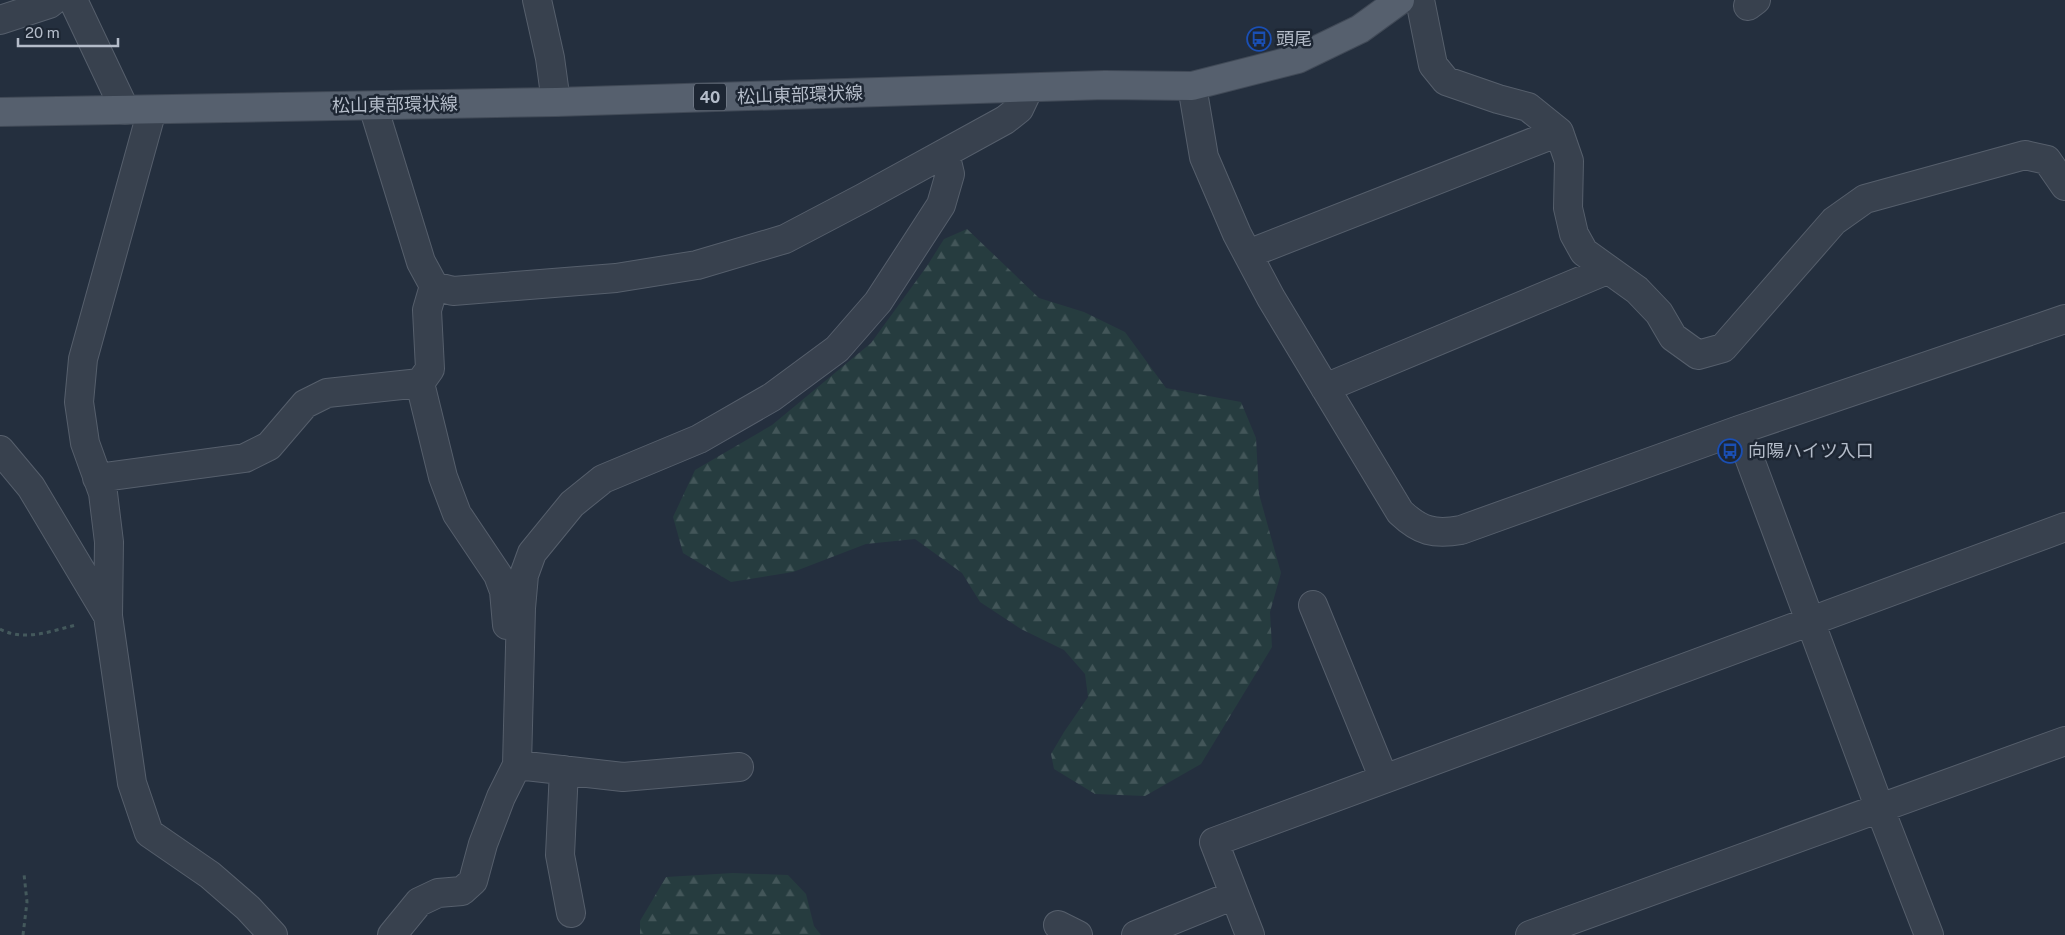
<svg xmlns="http://www.w3.org/2000/svg" width="2065" height="935" viewBox="0 0 2065 935" font-family="'Public Sans','Noto Sans JP',sans-serif">
  <style>
    .forest { fill: url(#forest-firs) }
    .lines { fill: none; stroke-linecap: round; stroke-linejoin: round }
    .street-casing { stroke: #565f6c; stroke-width: 30 }
    .primary-casing { stroke: #414a57; stroke-width: 30 }
    .path { stroke: #44595c; stroke-width: 3; stroke-dasharray: 4 4; stroke-linecap: butt }
    .street { stroke: #38414e; stroke-width: 28 }
    .primary { stroke: #56606e; stroke-width: 28 }
    .labels { text-anchor: middle; stroke-width: 5; stroke-linejoin: round; paint-order: stroke }
    .shield { fill: #1d2633; stroke: #878f9c; stroke-width: 1 }
    .shield-label { font-size: 16px; font-weight: bold; fill: #b4bcc9 }
    .poi-label { font-size: 18px; fill: #b4bcc9; stroke: #1d2633; text-anchor: start }
    .street-label { font-size: 18px; fill: #b4bcc9; stroke: #1d2633 }
  </style>
  <defs>
    <pattern id="forest-firs" width="22" height="20" patternUnits="userSpaceOnUse" patternTransform="scale(1.25)"><rect width="22" height="20" fill="#263c3f"/><path d="M5 1l3.5 6h-7zM16 11l3.5 6h-7z" fill="#435659"/></pattern>
  </defs>
  <rect width="100%" height="100%" fill="#242f3e"/>
  <path class="forest" d="M967 229 1039 298 1084 312 1125 332 1166 388 1241 402 1256 438 1259 494 1281 573 1270 612 1272 647 1201 764 1145 796 1095 794 1054 769 1051 754 1064 732 1088 697 1085 674 1064 650 1021 629 980 602 962 573 915 539 866 544 793 572 731 582 683 553 673 517 695 470 772 425 871 343 927 266 944 239Z
    M733 873 788 875 806 894 814 926 821 935H640V921L666 877Z"/>
  <g class="lines">
    <g class="street-casing">
      <path id="street" d="M73 0 125 110
        M537 0 550 58 556 102
        M1420 0 1433 65 1446 81 1498 99 1528 107 1559 132 1569 161 1568 208 1574 234 1584 252 1637 290 1659 313 1673 337 1698 355 1723 348 1834 221 1865 199 2025 155 2047 160 2065 186
        M1748 6 1756 0
        M0 20 49 4 54 0
        M1192 86 1204 157 1237 234 1271 298 1400 512C1420 531 1434 535 1461 530L1739 430 2065 319
        M373 106 421 262 434 286 453 291 616 278 697 265 785 239 863 198 1005 120 1019 109 1029 88
        M152 110 83 359 79 402 85 443 103 493 109 542 108 616 132 783 149 833 210 875 248 908 273 935
        M1248 254 1559 132
        M420 383 430 369 427 310 434 286
        M1325 388 1607 270
        M1739 430 1880 809 1929 935
        M0 450 31 487 108 616
        M97 478 245 458 269 446 305 404 327 393 420 383 443 477 457 514 498 575 504 591 507 625
        M1313 605 1384 779
        M517 765 623 777 739 767
        M564 770 560 855 571 913
        M1058 925 1078 935
        M392 935 419 902 438 893 462 891 473 881 483 844 501 797 517 765 521 608 524 575 532 553 572 504 603 479 699 439 772 397 837 349 878 302 941 205 950 174 945 153
        M1136 935 1234 895
        M1250 935 1214 842 2065 527
        M1530 935 2065 741"/>
    </g>
    <g class="primary-casing">
      <path id="primary" d="M0 112 556 102 1105 85 1192 86 1298 59 1360 29 1400 0"/>
    </g>
    <path class="path" d="M0 629C24 642 51 631 76 625
      M23 935 27 902 24 874"/>
    <use href="#street" class="street"/>
    <use href="#primary" class="primary"/>
  </g>
  <defs>
    <g id="bus-ring" transform="scale(1.25)"><circle r="9.5" fill="#1d2633" stroke="#1a4fb4" stroke-width="1.5"/><path d="M-5-6H5V4H4V6H2V4H-2V6H-4V4H-5ZM-3.5-4V0h7V-4ZM-3.5 1.2v1.5H-2V1.2ZM2 1.2v1.5H3.5V1.2Z" fill="#1a4fb4"/></g>
  </defs>
  <g fill-rule="evenodd">
    <use href="#bus-ring" x="1259" y="39"/>
    <use href="#bus-ring" x="1730" y="451"/>
  </g>
  <g class="labels">
    <rect class="shield" x="694" y="83.5" width="32" height="27" rx="4"/>
    <g class="shield-label">
      <text x="710" y="103">40</text>
    </g>
    <g class="poi-label">
      <text x="1276" y="45">頭尾</text>
      <text x="1748" y="457">向陽ハイツ入口</text>
    </g>
    <g class="street-label">
      <text transform="translate(800 95) rotate(-2)" y="6">松山東部環状線</text>
      <text transform="translate(395 105) rotate(-1)" y="6">松山東部環状線</text>
    </g>
  </g>
  <path d="M18 38v8h100v-8" fill="none" stroke="#b4bcc9" stroke-width="2.5"/>
  <text x="25" y="38" font-size="15" fill="#b4bcc9" stroke="#1d2633" stroke-width="4" paint-order="stroke">20 m</text>
</svg>
